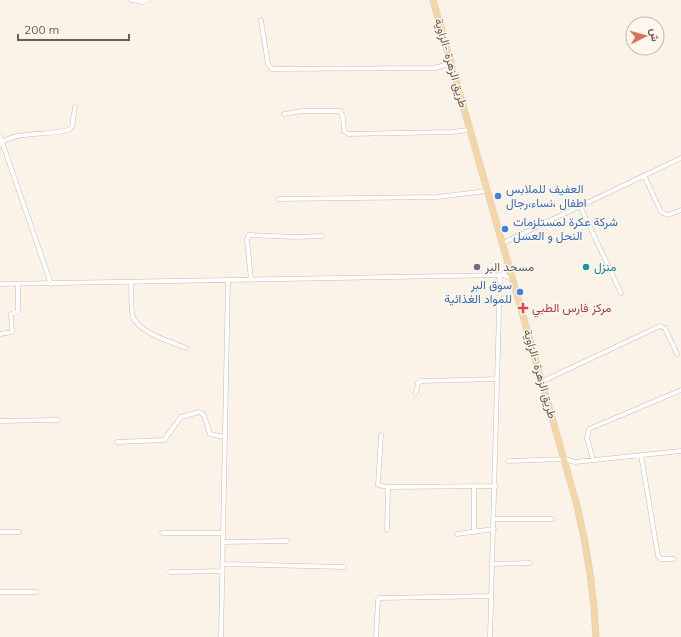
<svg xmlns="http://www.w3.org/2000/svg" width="681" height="637" font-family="Mulish,Vazirmatn,sans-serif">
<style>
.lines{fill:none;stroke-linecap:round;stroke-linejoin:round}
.street-casing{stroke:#ccbbaf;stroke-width:5}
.primary-casing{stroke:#d8d1cd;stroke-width:7}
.street{stroke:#fff;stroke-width:4}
.primary{stroke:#f4d5a6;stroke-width:6}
.shop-dot{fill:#3f7fe0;stroke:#fef7ee;stroke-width:1.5}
.worship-dot{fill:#6b7280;stroke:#fef7ee;stroke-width:1.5}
.culture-dot{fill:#0f9aa8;stroke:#fef7ee;stroke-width:1.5}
.health-dot{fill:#e0444e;stroke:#fef7ee;stroke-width:1.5}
.labels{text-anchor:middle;stroke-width:3;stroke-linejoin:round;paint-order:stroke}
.street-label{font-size:12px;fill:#735a4e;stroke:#fef7ee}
.shop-label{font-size:12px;fill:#366cbe;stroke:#fef7ee;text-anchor:start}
.worship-label{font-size:12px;fill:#5b616d;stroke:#fef7ee;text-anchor:start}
.culture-label{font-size:12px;fill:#0d838f;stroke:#fef7ee;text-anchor:start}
.health-label{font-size:12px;fill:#be3a42;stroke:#fef7ee;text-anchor:start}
</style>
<rect width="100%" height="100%" fill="#fbf3e8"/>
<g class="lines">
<defs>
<path id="street" d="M 131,0 L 142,2 L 148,0
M 261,20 L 268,64 L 272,69 L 435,68 L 451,63
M 284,114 L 302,111 L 340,111 L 343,117 L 344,131 L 348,134 L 451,132 L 470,130
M 0,136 L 51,284
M 0,145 C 11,130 51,136 68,130 L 72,127 L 75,107
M 644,175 L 661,212 L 668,215 L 681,210
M 278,199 L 437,197 L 487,191
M 580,206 L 621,293
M 503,243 L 681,158
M 503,275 L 509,266
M 251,280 L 247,239 L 249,235 L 296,237 L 322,236
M 131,282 C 132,293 130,307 133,317 C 139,333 172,342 186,348
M 0,284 L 503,275 L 512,279
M 0,334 L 12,332 L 11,314 L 17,312 L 18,309 L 18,284
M 543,381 L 660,326 L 665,328 L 677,354
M 416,393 L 418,383 L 421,381 L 498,379
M 0,421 L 58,420
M 381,435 L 378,485 L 388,487
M 117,442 L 164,440 L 181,417 L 199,412 L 204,415 L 210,434 L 224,437
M 641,455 L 658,556 L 661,559 L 674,559
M 593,460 L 587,438 L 589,429 L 681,390
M 508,461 L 565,459 L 575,462 L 681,451
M 494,519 L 552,519
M 387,530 L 388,487 L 496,486
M 0,532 L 19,532
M 474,532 L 474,486
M 162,533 L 223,533
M 457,534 L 494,529
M 223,542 L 287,541
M 223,564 L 344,567
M 493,564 L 530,563
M 170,572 L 223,571
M 0,592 L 36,592
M 221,637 L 228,280
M 376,637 L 378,600 L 380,598 L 491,596
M 490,637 L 500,275"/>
<path id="primary" d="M 433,0 L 576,502 C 587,546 594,591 596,637"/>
</defs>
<!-- street casing -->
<use href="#street" class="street-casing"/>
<!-- primary casing -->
<use href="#primary" class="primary-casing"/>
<!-- street -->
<use href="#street" class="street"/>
<!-- primary -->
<use href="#primary" class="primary"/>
</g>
<!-- markers -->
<g class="shop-dot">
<circle cx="498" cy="196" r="4"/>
<circle cx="505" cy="229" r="4"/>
<circle cx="520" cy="292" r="4"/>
</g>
<circle class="worship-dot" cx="477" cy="267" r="4"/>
<circle class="culture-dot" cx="586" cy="267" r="4"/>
<path class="health-dot" d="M521 302h4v4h4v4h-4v4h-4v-4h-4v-4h4z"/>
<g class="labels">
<!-- street labels -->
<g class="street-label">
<text transform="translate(451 63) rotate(74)" y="4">طريق الزهرة -الزاوية</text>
<text transform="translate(540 374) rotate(74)" y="4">طريق الزهرة -الزاوية</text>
</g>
<!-- shop labels -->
<g class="shop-label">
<text x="506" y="193">العفيف للملابس<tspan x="506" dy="14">اطفال ،نساء،رجال</tspan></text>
<text x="513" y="226">شركة عكرة لمستلزمات<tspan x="513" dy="14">النحل و العسل</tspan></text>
<text x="512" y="289" text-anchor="end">سوق البر<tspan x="512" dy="14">للمواد الغذائية</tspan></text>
</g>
<!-- worship labels -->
<g class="worship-label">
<text x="485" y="271">مسحد البر</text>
</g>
<!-- culture labels -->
<g class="culture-label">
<text x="594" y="271">منزل</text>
</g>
<!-- health labels -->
<g class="health-label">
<text x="532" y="312">مركز فارس الطبي</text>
</g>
</g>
<!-- north arrow -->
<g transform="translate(645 36) rotate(84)"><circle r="19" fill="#fef7ee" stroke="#c6b8ae"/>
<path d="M0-3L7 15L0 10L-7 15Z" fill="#db7157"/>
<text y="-6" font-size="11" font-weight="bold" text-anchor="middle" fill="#735a4e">ش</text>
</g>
<!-- scale -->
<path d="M18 34v6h111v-6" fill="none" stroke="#735a4e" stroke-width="2"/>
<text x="24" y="34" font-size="12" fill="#735a4e" stroke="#fef7ee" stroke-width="3" paint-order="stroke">200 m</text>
</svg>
